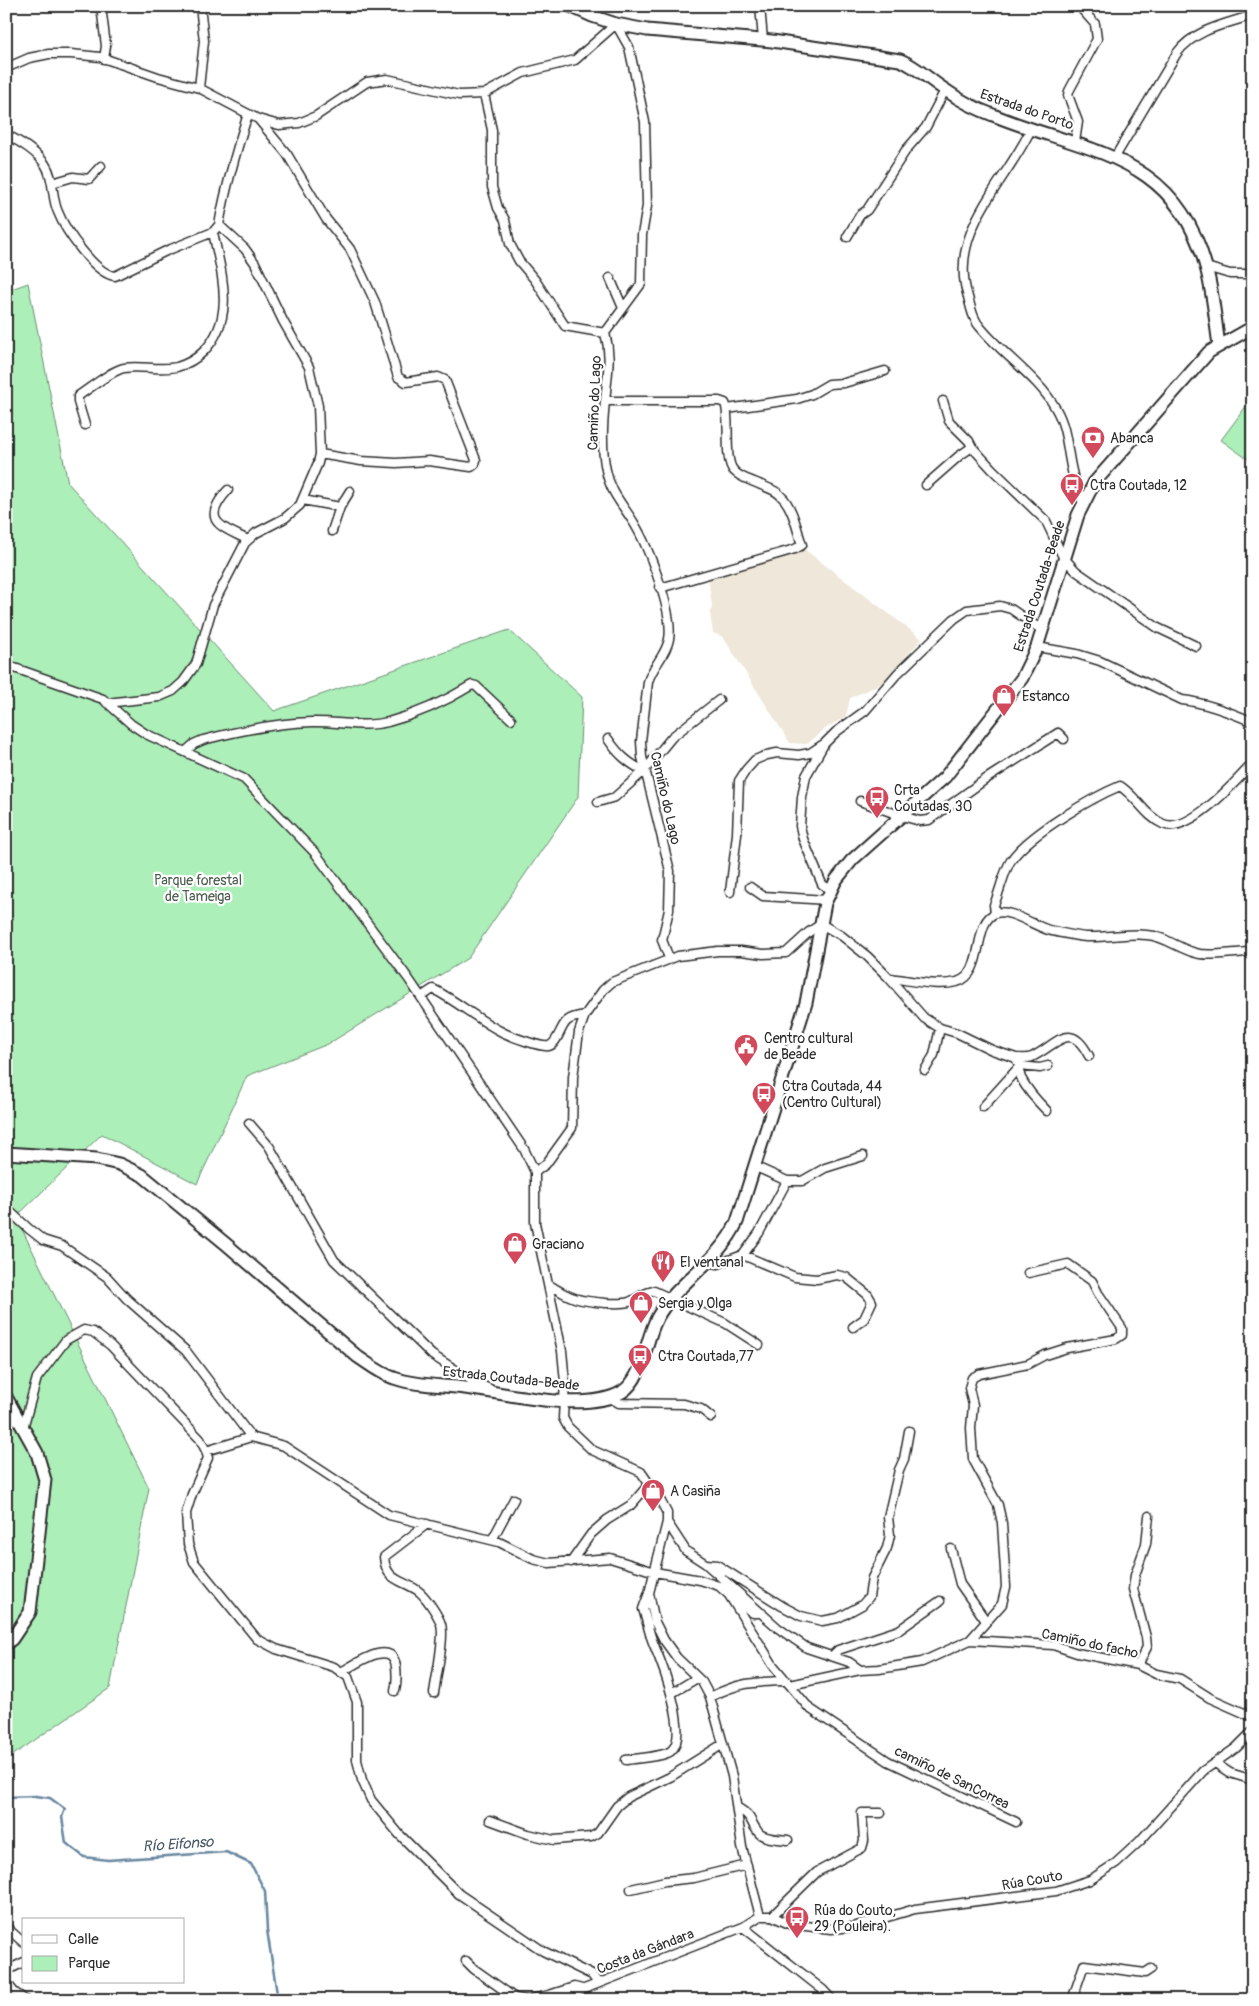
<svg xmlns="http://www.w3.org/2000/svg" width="1259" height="2006" font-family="Pangolin,sans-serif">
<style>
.built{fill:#efe7d9}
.green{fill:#acefb9;stroke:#6c8d72}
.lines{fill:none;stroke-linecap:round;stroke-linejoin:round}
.stream{stroke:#68869f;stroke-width:2.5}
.street-casing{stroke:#2b2b2b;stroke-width:11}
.secondary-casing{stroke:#2b2b2b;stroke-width:15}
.street{stroke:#fff;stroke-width:8}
.secondary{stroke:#fff;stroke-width:11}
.labels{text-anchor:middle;stroke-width:4.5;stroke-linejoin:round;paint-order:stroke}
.street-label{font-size:14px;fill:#2b2b2b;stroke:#fff}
.poi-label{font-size:14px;fill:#2b2b2b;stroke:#fff;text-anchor:start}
.park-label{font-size:14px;fill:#4b5c4e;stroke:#fff}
.water-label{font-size:15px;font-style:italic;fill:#4a5965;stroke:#fff}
</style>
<rect width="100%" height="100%" fill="#fff"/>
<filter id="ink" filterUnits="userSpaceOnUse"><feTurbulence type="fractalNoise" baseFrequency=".02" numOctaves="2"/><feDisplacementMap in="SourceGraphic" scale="10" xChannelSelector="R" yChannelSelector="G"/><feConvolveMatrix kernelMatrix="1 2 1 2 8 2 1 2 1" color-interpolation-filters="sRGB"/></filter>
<g filter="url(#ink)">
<!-- built -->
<path class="built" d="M 804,549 L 922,639 L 882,683 L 850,698 L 846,716 L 825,729 L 807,744 L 790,743 L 723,637 L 713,633 L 710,613 L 712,606 L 708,577 Z"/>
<!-- green -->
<path class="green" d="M 28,283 L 68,483 L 274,711 L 509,630 L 582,697 L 578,797 L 468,958 L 328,1044 L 247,1076 L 197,1184 L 102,1134 L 16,1217 L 149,1488 L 110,1688 L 6,1760 L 6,291 Z
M 1253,397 L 1253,463 L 1221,440 Z"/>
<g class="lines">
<!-- stream -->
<path class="stream" d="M 6,1797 L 36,1796 L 50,1798 L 65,1809 L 62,1817 L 66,1843 L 84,1857 L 108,1860 L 226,1852 L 251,1864 L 265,1891 L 267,1930 L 278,2000"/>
<defs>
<path id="street" d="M 101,6 L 106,46 L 104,59
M 760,6 L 763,40
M 6,68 L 29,58 L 49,54 L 71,54 L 100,57 L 158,77 L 199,88 L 258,119 L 279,125 L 299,123 L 316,116 L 367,82 L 387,79 L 459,95 L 484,94 L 523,73 L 575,60 L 616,24 L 629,47 L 645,122 L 647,206 L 642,235 L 641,284 L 605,333
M 199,88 L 204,41 L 200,6
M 484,94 L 492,130 L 492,187 L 498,208 L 505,220 L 510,244 L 519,261 L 535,280 L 565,326 L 605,333
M 259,120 L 287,154 L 326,219 L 350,249 L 375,302 L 398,377 L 406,382 L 438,377 L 445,380 L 476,460 L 475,464 L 471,467 L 429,461 L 396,463 L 361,461 L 320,454
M 1031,129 C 1006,183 947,232 968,297 C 971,308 973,320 981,328 C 1004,356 1039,378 1056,409 C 1067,428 1067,450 1072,471 C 1074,482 1079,493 1083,503
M 6,134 C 20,142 36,151 45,164 C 55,179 51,197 58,212 C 65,230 95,274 115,276 L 166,251 L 213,232 L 219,225 C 226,186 236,151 248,114
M 1075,142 L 1078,122 L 1068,95 L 1069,91 L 1097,39 L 1095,24 L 1079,6
M 1115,157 L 1177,53 C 1195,29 1226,24 1253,15
M 52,183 L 73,177 L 89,179 L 101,166
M 847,237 L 860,215 L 867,210 L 906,150 L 926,127 L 945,90
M 1206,267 L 1230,274 L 1253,274
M 610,278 L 623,308
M 605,333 C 610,351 609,364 607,382 C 604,410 600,442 606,470 C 610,492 623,505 634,523 C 648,546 674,613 669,639 C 666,656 652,666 648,682 L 641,741 L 642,757 L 670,871 L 669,910 L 662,940 L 669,958
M 606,401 L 719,401 L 725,403 C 731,419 723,460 734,471 C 740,478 753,481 761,485 C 768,488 776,490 781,496 C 793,507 797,530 802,545 L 795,549 L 660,588
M 943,401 L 949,421 L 969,441 L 972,447
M 727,409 L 797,399 L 812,394 L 829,384 L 844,383 L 885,371
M 85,425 L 78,402 L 78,396 C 89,389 112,370 124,368 C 141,365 159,371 177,367 C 187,364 196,359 203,352 C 237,318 221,273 213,232
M 926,485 L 959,456 L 972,447 L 992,469 L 1046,521 L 1063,557 L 1076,571 L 1158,628 L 1196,646
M 228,490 C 200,521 220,526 248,540
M 303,500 L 340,507
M 332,531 L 340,507 L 350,491
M 1037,647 L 1077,654 L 1100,661 L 1182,700 C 1207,703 1230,712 1253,722
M 6,665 L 103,699 L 131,724 L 146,734 L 244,779 L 316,854 L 408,978 L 524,1149 L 535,1172 L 535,1223 L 562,1351 L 565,1382 L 563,1418 L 568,1427 L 592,1450 L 641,1472 L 659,1498 L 667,1513 L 667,1522 L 649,1593 L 655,1622 L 664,1640 L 677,1658 L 702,1682 L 710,1697 L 732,1776 L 742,1847 L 760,1916
M 107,703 L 159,697 L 173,691 L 183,682 L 196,664 L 213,605 L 245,543 L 256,533 L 285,518 L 300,505 L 318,463 L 320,454 L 318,406 L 309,367 L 283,321 L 255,263 L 245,249 L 219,225
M 608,739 C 618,754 628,763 644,771
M 185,752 L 194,744 L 203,740 C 238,731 275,723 312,722 C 337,721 363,728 388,722 C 418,714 446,701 472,685 L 476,686 L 511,719
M 860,801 L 902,816 L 920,821 L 929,820 L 986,779 L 1058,733 L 1064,739
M 598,802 L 615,797 L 644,771 L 672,737 L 719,700
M 750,887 L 763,896 L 827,900
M 831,891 L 822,884 L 803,839 L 800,826 L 802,797 L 806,776 L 824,744 L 836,732 L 865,711 L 897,674 L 954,619 L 967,610 L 1000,606 L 1011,609 L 1042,630
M 730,892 L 737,834 L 739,781 L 746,770 L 755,760 L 767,755 L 777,753 L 799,755 L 810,753 L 822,745
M 995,913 L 994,905 C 999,894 1005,867 1012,859 C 1030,834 1091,798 1120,786 C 1136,796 1145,816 1163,824 C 1189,835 1237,780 1253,763
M 889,978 C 910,980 936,987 957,982 C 986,974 972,921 996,913 C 1010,908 1037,928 1052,931 C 1063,933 1075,936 1086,937 C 1106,938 1127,933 1147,935 C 1166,936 1181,951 1200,954 C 1215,956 1237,952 1253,952
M 421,997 L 433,989 C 457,1001 478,1020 502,1032 C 510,1036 542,1048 549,1046 C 558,1043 560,1027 567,1021 C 572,1017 578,1016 585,1015
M 1016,1058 C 1021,1058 1027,1059 1032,1057 C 1057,1045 1070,1019 1089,1056
M 925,1070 L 934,1055 L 940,1028
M 983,1107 L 1020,1066 L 1040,1068 L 1048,1066
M 249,1123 L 269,1146 L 334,1260 L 432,1355 L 473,1381 L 490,1389
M 754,1166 L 787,1181
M 535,1172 L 546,1164 L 572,1128 L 573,1077 L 579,1032 L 585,1015 L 603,990 L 612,982 L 678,956 L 718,951 L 741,951 L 763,954 L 786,953 L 809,932 L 821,924 L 842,936 L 867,956 L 889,978 L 924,1018 L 940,1028 L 957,1033 L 992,1050 L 1016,1058 C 1021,1067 1018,1071 1021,1078 C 1027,1090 1037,1101 1047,1111
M 6,1208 L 29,1229 L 43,1240 L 62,1246 L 107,1277 L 127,1299 L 186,1351 L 251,1437
M 743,1255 L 759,1233 L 787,1181 L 802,1181 L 825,1168 L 863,1156
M 708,1262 L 718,1264 L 743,1255 L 795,1277 L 817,1279 L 837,1275 L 846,1277 L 868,1295 L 872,1302 L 864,1319 L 853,1327
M 548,1284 C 571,1299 579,1301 606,1303 C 614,1303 622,1304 629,1302 C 639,1298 644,1292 654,1291 L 725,1323 L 759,1345
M 609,1397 L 619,1403 L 684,1404 L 701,1409 L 711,1417
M 23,1428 L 37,1378 L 66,1340 L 84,1330 L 93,1332 L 110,1345 L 200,1439 L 206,1451 L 208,1458 L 192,1494 L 186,1513 L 188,1544 L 194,1562 L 257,1639 L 276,1649 L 334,1667 L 348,1677 L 357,1702 L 357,1760 L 362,1780 L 371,1800 L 399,1834 L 459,1894 L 543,1951 L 592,1975 L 598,1983
M 206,1451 L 251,1437 L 284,1446 L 389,1515 L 499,1542 L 533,1559 L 549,1563 L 610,1558 L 655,1572 L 700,1580 L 719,1586 L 729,1595 L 773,1665 L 809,1708 L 888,1761 L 1016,1822
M 667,1522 L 686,1551 L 706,1564 L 778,1628 L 807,1648 L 849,1662 L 860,1670
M 427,1524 L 384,1557 C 386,1581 400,1579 417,1590 C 425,1595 438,1615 441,1624 C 445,1638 436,1677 434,1693
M 492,1540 L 514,1499
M 951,1549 L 960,1584 L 986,1621
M 571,1562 L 591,1534 L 607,1520 L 631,1505 L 650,1483
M 706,1564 L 717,1565 L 782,1606 L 801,1616 L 822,1621 L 838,1618 L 862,1605 L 869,1597 L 872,1578 L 887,1548 L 890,1535 L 888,1517 L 899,1470 L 904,1459 L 909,1431
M 732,1597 L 753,1613 L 762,1613
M 970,1640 L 1053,1645 L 1077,1653 L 1138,1665 L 1156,1674 L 1180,1679 L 1210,1698 L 1253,1717
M 832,1656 L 838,1650 L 899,1630 L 940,1601
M 1138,1665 L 1147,1647 L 1146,1637 L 1133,1589 L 1135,1575 L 1146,1544 L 1149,1516
M 341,1672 C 356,1664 393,1637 396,1667 C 397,1676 397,1683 395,1691
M 790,1685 L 860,1670 L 879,1669 L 922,1662 L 970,1640 L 1002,1604 L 1006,1587 L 1002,1523 L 998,1505 L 973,1459 L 971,1428 L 973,1405 L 969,1388 L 972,1378 L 979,1374 L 1028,1364 L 1045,1355 L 1067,1348 L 1116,1339 L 1122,1335 L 1122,1328 L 1098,1293 L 1092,1281 L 1068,1264 L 1028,1273
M 672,1693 L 697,1678
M 710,1697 C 740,1682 754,1682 787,1681
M 626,1760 C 637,1758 663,1757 671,1751 C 690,1735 662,1664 654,1645 C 649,1634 647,1621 643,1609 L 649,1593
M 1215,1763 L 1230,1773 L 1253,1780
M 738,1808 C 754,1818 748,1819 758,1832 C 763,1839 780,1839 788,1840
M 490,1820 L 528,1834 L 554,1840 L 591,1837 L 598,1833 L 617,1806 L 628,1797 L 670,1777 L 723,1744
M 631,1889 L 665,1881 L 694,1878 L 747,1865
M 772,1916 L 817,1872 L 862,1848 L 864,1841 L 862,1813 L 881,1813
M 6,1927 L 24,1943
M 466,1961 L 474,1969 L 515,1998 L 527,2000 L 549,1995 L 574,1987 L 582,1989
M 6,1971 L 24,1962
M 6,1982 L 14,1992 L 25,2000
M 556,2000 L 743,1927
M 832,2000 L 823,1990 L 743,1927 L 760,1916 L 772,1916 L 789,1924 L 831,1929 L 853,1927 L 915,1909 L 1056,1891 L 1090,1880 L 1116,1863 L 1140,1841 L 1203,1771 L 1236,1748 L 1253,1731
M 1072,2000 L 1084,1965 L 1145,1973 L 1151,1969"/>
<path id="secondary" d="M 570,6 L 592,16 L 616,24 L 647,30 L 772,41 L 900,60 C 918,67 930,81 947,91 C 961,101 977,109 993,115 C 1086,153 1175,152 1206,267 C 1213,292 1215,319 1219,345
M 6,1153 L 97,1159 L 119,1164 L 142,1175 L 226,1244 L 358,1357 C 370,1365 381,1374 394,1378 C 417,1386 442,1385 465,1388 C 507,1393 585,1414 622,1392 C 644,1378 645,1340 657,1318 C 677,1281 719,1262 737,1222 L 806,1003 L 825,903 L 836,880 L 852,860 L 945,777 L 1022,678 L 1037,647 L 1078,515 L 1094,483 L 1209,352 L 1253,327
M 6,1397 L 37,1453 L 45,1480 L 30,1612 L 12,1639 L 6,1644"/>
</defs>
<!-- street casing -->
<use href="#street" class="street-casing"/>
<!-- secondary casing -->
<use href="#secondary" class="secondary-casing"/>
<!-- street -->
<use href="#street" class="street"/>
<!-- secondary -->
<use href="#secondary" class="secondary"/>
</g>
</g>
<!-- icons -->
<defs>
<symbol id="bank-pin" viewBox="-11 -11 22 30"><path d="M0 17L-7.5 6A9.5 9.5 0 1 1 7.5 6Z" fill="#d1495b" stroke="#fff"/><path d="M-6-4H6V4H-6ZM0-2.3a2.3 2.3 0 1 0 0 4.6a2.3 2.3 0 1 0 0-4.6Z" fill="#fff"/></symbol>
<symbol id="bus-pin" viewBox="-11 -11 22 30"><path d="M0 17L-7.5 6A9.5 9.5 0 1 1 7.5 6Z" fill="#d1495b" stroke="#fff"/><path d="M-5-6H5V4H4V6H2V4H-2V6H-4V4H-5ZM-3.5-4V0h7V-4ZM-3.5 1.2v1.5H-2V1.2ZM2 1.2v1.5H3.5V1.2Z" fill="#fff"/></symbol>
<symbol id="shop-pin" viewBox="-11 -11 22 30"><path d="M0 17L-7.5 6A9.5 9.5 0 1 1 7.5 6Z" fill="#d1495b" stroke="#fff"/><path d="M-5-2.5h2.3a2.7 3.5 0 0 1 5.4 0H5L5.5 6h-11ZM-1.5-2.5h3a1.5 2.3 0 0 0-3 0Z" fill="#fff"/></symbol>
<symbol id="civic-pin" viewBox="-11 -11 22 30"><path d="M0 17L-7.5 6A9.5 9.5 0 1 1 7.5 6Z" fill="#d1495b" stroke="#fff"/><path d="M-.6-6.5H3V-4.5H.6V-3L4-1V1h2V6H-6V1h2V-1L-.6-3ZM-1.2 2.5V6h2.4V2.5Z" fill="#fff"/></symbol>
<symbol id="restaurant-pin" viewBox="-11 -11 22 30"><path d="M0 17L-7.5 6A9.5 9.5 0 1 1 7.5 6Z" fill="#d1495b" stroke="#fff"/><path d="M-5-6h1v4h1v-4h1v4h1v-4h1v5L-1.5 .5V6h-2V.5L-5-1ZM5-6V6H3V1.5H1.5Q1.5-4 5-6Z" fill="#fff"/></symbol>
</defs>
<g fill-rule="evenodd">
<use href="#bank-pin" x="1079" y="424" width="28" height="38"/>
<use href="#bus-pin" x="1058" y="471" width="28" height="38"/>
<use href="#shop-pin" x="990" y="682" width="28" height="38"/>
<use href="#bus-pin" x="863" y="784" width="28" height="38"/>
<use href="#civic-pin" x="732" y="1032" width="28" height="38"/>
<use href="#bus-pin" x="750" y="1080" width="28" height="38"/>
<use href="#shop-pin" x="501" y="1230" width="28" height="38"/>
<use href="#restaurant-pin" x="649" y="1248" width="28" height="38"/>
<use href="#shop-pin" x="627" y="1289" width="28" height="38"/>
<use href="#bus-pin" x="626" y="1342" width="28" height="38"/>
<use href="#shop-pin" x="639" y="1477" width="28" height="38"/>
<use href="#bus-pin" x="783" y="1904" width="28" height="38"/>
</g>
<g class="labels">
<!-- street labels -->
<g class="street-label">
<text transform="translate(1027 109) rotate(19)" y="5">Estrada do Porto</text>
<text transform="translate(594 403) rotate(-88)" y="5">Camiño do Lago</text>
<text transform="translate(1039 586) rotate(-72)" y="5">Estrada Coutada-Beade</text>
<text transform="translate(666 798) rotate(77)" y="5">Camiño do Lago</text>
<text transform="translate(511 1378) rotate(6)" y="5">Estrada Coutada-Beade</text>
<text transform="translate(1090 1643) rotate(12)" y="5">Camiño do facho</text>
<text transform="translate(952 1777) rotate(26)" y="5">camiño de SanCorrea</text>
<text transform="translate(1032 1880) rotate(-10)" y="5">Rúa Couto</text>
<text transform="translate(645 1951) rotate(-21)" y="5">Costa da Gándara</text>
</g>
<!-- poi labels -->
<g class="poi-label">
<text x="1110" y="443">Abanca</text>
<text x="1090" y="490">Ctra Coutada, 12</text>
<text x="1022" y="701">Estanco</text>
<text x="894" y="795">Crta<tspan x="894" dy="16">Coutadas, 30</tspan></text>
<text x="764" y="1043">Centro cultural<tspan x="764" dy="16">de Beade</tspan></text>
<text x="782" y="1091">Ctra Coutada, 44<tspan x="782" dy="16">(Centro Cultural)</tspan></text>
<text x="532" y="1249">Graciano</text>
<text x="680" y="1267">El ventanal</text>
<text x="658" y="1308">Sergia y Olga</text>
<text x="658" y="1361">Ctra Coutada,77</text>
<text x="670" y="1496">A Casiña</text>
<text x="814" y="1915">Rúa do Couto,<tspan x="814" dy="16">29 (Pouleira).</tspan></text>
</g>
<!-- park labels -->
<g class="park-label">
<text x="198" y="885">Parque forestal<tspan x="198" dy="16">de Tameiga</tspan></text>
</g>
<!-- water labels -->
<g class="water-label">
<text transform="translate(178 1844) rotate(-4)" y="5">Río Eifonso</text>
</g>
</g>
<!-- margin -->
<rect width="1259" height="2006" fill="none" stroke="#fff" stroke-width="25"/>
<rect x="12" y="12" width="1234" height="1981" fill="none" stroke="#2b2b2b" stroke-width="2" filter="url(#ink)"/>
<!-- legend -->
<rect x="22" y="1918" width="162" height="65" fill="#ffffff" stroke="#aaaaaa"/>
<rect x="32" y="1935" width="25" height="8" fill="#ffffff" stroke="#aaaaaa"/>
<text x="68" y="1944" font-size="15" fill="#2b2b2b">Calle</text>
<rect x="32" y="1956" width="25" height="15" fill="#acefb9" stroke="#aaaaaa"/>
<text x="68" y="1968" font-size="15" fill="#2b2b2b">Parque</text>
</svg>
